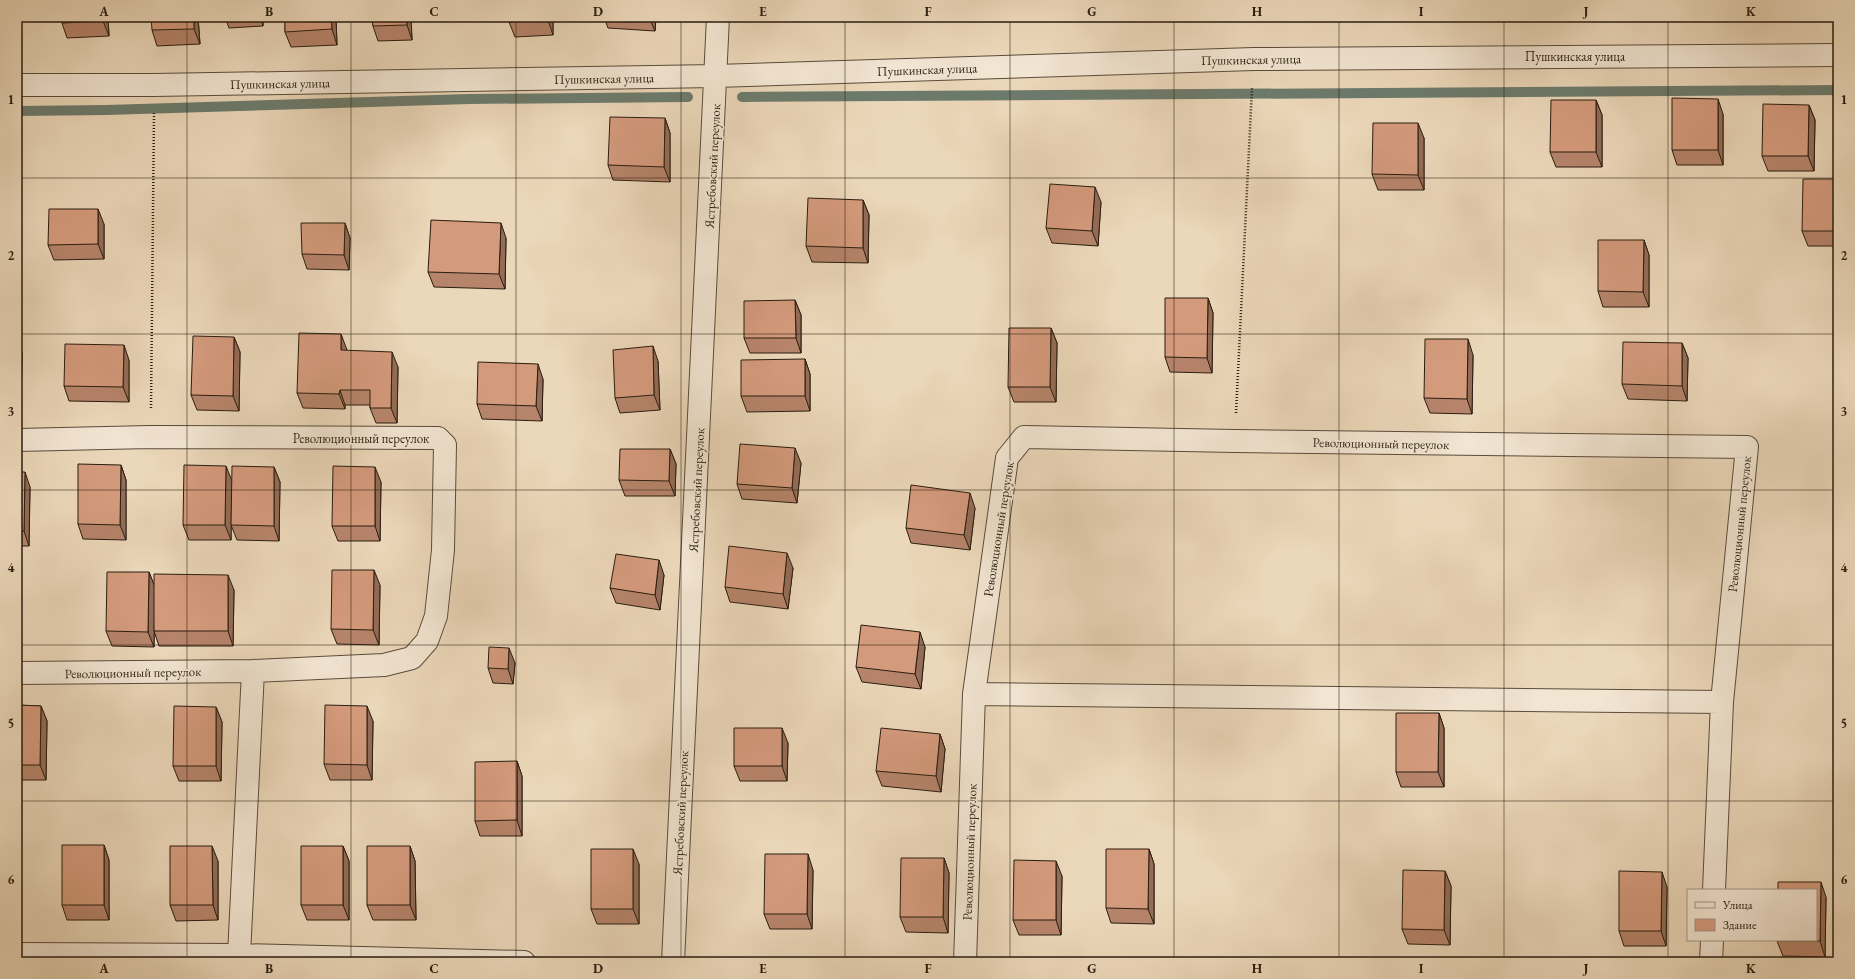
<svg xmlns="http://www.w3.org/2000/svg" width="1855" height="979" font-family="'EB Garamond',serif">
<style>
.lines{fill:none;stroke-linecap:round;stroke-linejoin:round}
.stream{stroke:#6c7b6d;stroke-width:10}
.minor-casing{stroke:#5a4c3a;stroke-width:24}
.path{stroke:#291d0f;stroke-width:2.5;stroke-dasharray:1 2;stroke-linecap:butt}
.minor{stroke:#f2e5d2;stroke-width:22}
.wall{fill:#b6846b;stroke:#291d0f}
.shaded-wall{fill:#946c57;stroke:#291d0f}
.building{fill:#d49a7c;stroke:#291d0f}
.grid{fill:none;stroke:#291d0f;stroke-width:1;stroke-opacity:0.55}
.labels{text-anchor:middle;stroke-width:3.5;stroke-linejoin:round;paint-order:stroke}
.street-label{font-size:13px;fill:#291d0f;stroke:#f2e5d2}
.neatline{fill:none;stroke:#291d0f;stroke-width:1.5}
.grid-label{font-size:13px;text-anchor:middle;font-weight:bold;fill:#291d0f}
</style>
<rect width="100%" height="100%" fill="#ebd7b9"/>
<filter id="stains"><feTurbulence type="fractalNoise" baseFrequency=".005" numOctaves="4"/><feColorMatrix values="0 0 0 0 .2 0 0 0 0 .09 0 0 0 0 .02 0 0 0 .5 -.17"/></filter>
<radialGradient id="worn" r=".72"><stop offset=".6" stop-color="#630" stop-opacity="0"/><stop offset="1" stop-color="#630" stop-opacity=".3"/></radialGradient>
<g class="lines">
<!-- stream -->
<path class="stream" d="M 742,97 L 1838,90
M 17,111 L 106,110 L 469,99 L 688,97"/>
<defs>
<path id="minor" d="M 17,85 L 154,85 L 716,76 L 1254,59 L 1838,55
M 17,440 L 150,437 L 438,438 L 445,445 L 443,550 L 436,616 L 427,641 L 412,658 L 384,665 L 253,671 L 17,673
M 974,694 L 1722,702
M 17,954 L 239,955 L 524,962
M 239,955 L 253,671
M 673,962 L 718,17
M 965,962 L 974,694 L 1007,458 L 1024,437 L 1235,441 L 1747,447 L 1722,702 L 1714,890
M 1711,962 L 1712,940"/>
</defs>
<!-- minor casing -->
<use href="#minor" class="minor-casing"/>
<!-- path -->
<path class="path" d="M 151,408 L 154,113
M 1236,413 L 1252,88"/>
<!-- minor -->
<use href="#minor" class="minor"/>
</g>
<!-- wall -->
<path class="wall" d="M 108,17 L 109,36 L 67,38 L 62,23 Z
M 198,17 L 200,44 L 157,46 L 152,30 Z
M 225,17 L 263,17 L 263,26 L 229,28 Z
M 285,17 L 336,17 L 337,45 L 291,47 L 285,32 Z
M 372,17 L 411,17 L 412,40 L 378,41 L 373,26 Z
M 553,17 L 553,35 L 515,37 L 509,22 Z
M 604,17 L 656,17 L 655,31 L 608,28 Z
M 1152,17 L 1198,17 L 1198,18 L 1152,18 Z
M 1596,100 L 1602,115 L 1602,167 L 1556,167 L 1550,152 Z
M 1809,105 L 1815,120 L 1814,171 L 1768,171 L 1762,156 Z
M 1723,114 L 1723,165 L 1677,165 L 1672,150 Z
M 665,118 L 670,133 L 670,182 L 613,180 L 608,165 Z
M 1424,138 L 1424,190 L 1378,190 L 1372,174 Z
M 1838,179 L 1838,246 L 1808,246 L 1802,231 Z
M 863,200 L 869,215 L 868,263 L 812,262 L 806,246 Z
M 1101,202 L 1098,246 L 1052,243 L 1046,228 Z
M 345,223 L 350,238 L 349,270 L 307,269 L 302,254 Z
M 104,224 L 104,259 L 54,260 L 48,245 Z
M 506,238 L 505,289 L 434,287 L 428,272 Z
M 1644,240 L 1649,255 L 1649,307 L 1603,307 L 1598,291 Z
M 1208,298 L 1213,313 L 1212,373 L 1170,372 L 1165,357 Z
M 795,300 L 801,315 L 801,353 L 750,353 L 744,338 Z
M 1051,328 L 1057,343 L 1056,402 L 1014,402 L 1008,387 Z
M 341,334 L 346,351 L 398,367 L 397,423 L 376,423 L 370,408 L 370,405 L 345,405 L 345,409 L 303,408 L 297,393 Z
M 234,337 L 240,352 L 239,411 L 197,410 L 191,395 Z
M 17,339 L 22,353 L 21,412 L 17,412 Z
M 1682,343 L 1688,358 L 1687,401 L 1628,399 L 1622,384 Z
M 1473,355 L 1472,414 L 1430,413 L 1424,398 Z
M 805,359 L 810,374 L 810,411 L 747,412 L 741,396 Z
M 129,360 L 129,402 L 69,401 L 64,386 Z
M 658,361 L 660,410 L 620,413 L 615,398 Z
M 543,379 L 542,421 L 482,419 L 477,404 Z
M 670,449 L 676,464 L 675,496 L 625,496 L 619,480 Z
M 801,463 L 797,503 L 742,499 L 737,484 Z
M 121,465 L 126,480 L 126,540 L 83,539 L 78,524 Z
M 274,467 L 280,482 L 279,541 L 237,540 L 231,525 L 231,490 L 231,540 L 189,540 L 183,525 L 232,481 Z
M 17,472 L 30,487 L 29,546 L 17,546 Z
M 381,482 L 380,541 L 338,541 L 332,526 Z
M 975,508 L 970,550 L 911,543 L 906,528 Z
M 793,568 L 788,609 L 730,602 L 725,587 Z
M 149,572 L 154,586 L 234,590 L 233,646 L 159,646 L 154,631 L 154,647 L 112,646 L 106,631 Z
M 664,575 L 660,610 L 616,603 L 610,588 Z
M 380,585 L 379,645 L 337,644 L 331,629 Z
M 925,647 L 921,689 L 862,682 L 856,667 Z
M 515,663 L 513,684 L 493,683 L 488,668 Z
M 17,705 L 41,706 L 47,721 L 46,780 L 17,780 Z
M 216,707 L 222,722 L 221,781 L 179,781 L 173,766 Z
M 1439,713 L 1444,728 L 1444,787 L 1401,787 L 1396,772 Z
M 373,721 L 372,780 L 330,780 L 324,764 Z
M 940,734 L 945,749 L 941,792 L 882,786 L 876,771 Z
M 788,743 L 787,781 L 740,781 L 734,766 Z
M 517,761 L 522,776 L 522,836 L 480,836 L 475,821 Z
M 104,845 L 109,860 L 109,920 L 67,920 L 62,905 Z
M 343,846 L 349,861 L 349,920 L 307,920 L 301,905 Z
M 410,846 L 415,861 L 416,920 L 373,920 L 367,905 Z
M 1149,849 L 1154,864 L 1154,924 L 1111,923 L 1106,908 Z
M 944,858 L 949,873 L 948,933 L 906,932 L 900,917 Z
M 218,861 L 218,920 L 176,921 L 170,905 Z
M 639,864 L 639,924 L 597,924 L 591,909 Z
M 813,870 L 812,929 L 770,929 L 764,914 Z
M 1445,871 L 1451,886 L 1450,945 L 1408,944 L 1402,929 Z
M 1062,876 L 1061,935 L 1019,935 L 1013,920 Z
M 1667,887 L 1666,946 L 1624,946 L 1619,931 Z
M 1826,897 L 1825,957 L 1783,956 L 1777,941 Z"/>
<!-- shaded-wall -->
<path class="shaded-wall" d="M 103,17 L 108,17 L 109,36 L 103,21 Z
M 194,17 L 198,17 L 200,44 L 194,29 Z
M 260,17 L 263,17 L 263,26 Z
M 331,17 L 336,17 L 337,45 L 332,29 Z
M 406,17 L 411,17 L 412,40 L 407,25 Z
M 548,17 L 553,17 L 553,35 L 548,20 Z
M 649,17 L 656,17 L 655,31 Z
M 1718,99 L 1723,114 L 1723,165 L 1718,150 Z
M 1596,100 L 1602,115 L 1602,167 L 1596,152 Z
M 1809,105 L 1815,120 L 1814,171 L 1808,156 Z
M 665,118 L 670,133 L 670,182 L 664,167 Z
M 1418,123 L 1424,138 L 1424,190 L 1418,175 Z
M 1095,187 L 1101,202 L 1098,246 L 1092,231 Z
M 863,200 L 869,215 L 868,263 L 863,248 Z
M 98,209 L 104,224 L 104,259 L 98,244 Z
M 345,223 L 350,238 L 349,270 L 344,255 Z
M 501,223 L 506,238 L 505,289 L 499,274 Z
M 1644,240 L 1649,255 L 1649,307 L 1643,292 Z
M 1208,298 L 1213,313 L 1212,373 L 1207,358 Z
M 795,300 L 801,315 L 801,353 L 796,338 Z
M 1051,328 L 1057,343 L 1056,402 L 1050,387 Z
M 341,334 L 347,350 L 346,366 L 341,350 Z
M 234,337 L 240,352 L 239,411 L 233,396 Z
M 17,339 L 22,353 L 21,412 L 17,402 Z
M 1468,339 L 1473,355 L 1472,414 L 1467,399 Z
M 1682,343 L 1688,358 L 1687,401 L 1682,386 Z
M 124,345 L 129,360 L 129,402 L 123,387 Z
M 653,346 L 658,361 L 660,410 L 654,395 Z
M 392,352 L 398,367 L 397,423 L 391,408 Z
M 805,359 L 810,374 L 810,411 L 805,396 Z
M 538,364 L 543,379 L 542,421 L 536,406 Z
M 340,390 L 345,405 L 345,409 L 339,394 Z
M 795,448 L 801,463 L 797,503 L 792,488 Z
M 670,449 L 676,464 L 675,496 L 669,481 Z
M 121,465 L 126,480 L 126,540 L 120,525 Z
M 226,466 L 232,481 L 231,540 L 225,525 Z
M 274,467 L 280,482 L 279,541 L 274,526 Z
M 375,467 L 381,482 L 380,541 L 375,526 Z
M 25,472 L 30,487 L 29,546 L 24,531 Z
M 970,493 L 975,508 L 970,550 L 964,535 Z
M 787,553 L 793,568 L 788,609 L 783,594 Z
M 659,560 L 664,575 L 660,610 L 655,595 Z
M 374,570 L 380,585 L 379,645 L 373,630 Z
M 149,572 L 155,587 L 154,647 L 148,632 Z
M 228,575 L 234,590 L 233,646 L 228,631 Z
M 920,632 L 925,647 L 921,689 L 915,674 Z
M 509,648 L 515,663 L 513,684 L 508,669 Z
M 41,706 L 47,721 L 46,780 L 40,765 Z
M 367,706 L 373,721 L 372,780 L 367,765 Z
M 216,707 L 222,722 L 221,781 L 216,766 Z
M 1439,713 L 1444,728 L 1444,787 L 1438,772 Z
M 782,728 L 788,743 L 787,781 L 782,766 Z
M 940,734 L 945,749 L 941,792 L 936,776 Z
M 517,761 L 522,776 L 522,836 L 517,820 Z
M 104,845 L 109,860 L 109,920 L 104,905 Z
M 212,846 L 218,861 L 218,920 L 213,905 Z
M 343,846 L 349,861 L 349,920 L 343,905 Z
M 410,846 L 415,861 L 416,920 L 410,905 Z
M 633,849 L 639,864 L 639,924 L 633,909 Z
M 1149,849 L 1154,864 L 1154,924 L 1148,909 Z
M 808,854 L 813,870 L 812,929 L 807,914 Z
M 944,858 L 949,873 L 948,933 L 943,917 Z
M 1056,861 L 1062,876 L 1061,935 L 1056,920 Z
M 1445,871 L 1451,886 L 1450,945 L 1444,930 Z
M 1662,872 L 1667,887 L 1666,946 L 1661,931 Z
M 1821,882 L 1826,897 L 1825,957 L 1820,941 Z"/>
<!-- building -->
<path class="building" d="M 61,17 L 103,17 L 103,21 L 62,23 Z
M 151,17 L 194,17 L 194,29 L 152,30 Z
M 285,17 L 331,17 L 332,29 L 285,32 Z
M 372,17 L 406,17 L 407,25 L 373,26 Z
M 509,17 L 548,17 L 548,20 L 509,22 Z
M 1672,98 L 1718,99 L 1718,150 L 1672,150 Z
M 1551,100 L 1596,100 L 1596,152 L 1550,152 Z
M 1763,104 L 1809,105 L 1808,156 L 1762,156 Z
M 610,117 L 665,118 L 664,167 L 608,165 Z
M 1373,123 L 1418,123 L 1418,175 L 1372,174 Z
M 1803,179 L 1838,179 L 1838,231 L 1802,231 Z
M 1050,184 L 1095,187 L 1092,231 L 1046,228 Z
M 808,198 L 863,200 L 863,248 L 806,246 Z
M 49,209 L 98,209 L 98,244 L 48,245 Z
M 431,220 L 501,223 L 499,274 L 428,272 Z
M 301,223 L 345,223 L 344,255 L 302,254 Z
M 1598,240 L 1644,240 L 1643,292 L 1598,291 Z
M 1165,298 L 1208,298 L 1207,358 L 1165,357 Z
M 795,300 L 796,338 L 744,338 L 744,301 Z
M 1009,328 L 1051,328 L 1050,387 L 1008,387 Z
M 299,333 L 341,334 L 341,350 L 392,352 L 391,408 L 370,408 L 370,390 L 340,390 L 339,394 L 297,393 Z
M 193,336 L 234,337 L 233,396 L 191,395 Z
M 1425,339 L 1468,339 L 1467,399 L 1424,398 Z
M 1623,342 L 1682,343 L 1682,386 L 1622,384 Z
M 65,344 L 124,345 L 123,387 L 64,386 Z
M 653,346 L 654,395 L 615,398 L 613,350 Z
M 805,359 L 805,396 L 741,396 L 741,360 Z
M 478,362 L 538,364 L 536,406 L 477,404 Z
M 740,444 L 795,448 L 792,488 L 737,484 Z
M 620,449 L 670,449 L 669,481 L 619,480 Z
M 78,464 L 121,465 L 120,525 L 78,524 Z
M 184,465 L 226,466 L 225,525 L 183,525 Z
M 232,466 L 274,467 L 274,526 L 231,525 Z
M 333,466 L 375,467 L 375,526 L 332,526 Z
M 17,472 L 25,472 L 24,531 L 17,531 Z
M 911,485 L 970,493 L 964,535 L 906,528 Z
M 729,546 L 787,553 L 783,594 L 725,587 Z
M 616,554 L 659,560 L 655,595 L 610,588 Z
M 332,570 L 374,570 L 373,630 L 331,629 Z
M 107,572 L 149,572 L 148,632 L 106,631 Z
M 154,574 L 228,575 L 228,631 L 154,631 Z
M 861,625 L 920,632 L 915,674 L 856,667 Z
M 489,647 L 509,648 L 508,669 L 488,668 Z
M 17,705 L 41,706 L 40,765 L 17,765 Z
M 325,705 L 367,706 L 367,765 L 324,764 Z
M 174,706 L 216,707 L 216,766 L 173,766 Z
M 1396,713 L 1439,713 L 1438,772 L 1396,772 Z
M 734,728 L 782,728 L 782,766 L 734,766 Z
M 881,728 L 940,734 L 936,776 L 876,771 Z
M 517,761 L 517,820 L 475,821 L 475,762 Z
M 62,845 L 104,845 L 104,905 L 62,905 Z
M 170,846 L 212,846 L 213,905 L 170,905 Z
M 301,846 L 343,846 L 343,905 L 301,905 Z
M 367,846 L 410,846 L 410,905 L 367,905 Z
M 591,849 L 633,849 L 633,909 L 591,909 Z
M 1106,849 L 1149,849 L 1148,909 L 1106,908 Z
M 765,854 L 808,854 L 807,914 L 764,914 Z
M 901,858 L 944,858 L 943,917 L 900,917 Z
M 1014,860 L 1056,861 L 1056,920 L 1013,920 Z
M 1403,870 L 1445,871 L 1444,930 L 1402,929 Z
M 1619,871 L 1662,872 L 1661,931 L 1619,931 Z
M 1778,882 L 1821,882 L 1820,941 L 1777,941 L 1777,940 L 1816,940 L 1816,890 L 1778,890 Z"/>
<!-- grid -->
<path class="grid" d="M 187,17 L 187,962M 351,17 L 351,962M 516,17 L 516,962M 681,17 L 681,962M 845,17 L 845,962M 1010,17 L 1010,962M 1174,17 L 1174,962M 1339,17 L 1339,962M 1504,17 L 1504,962M 1668,17 L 1668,962M 17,178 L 1838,178M 17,334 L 1838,334M 17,490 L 1838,490M 17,645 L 1838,645M 17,801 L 1838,801"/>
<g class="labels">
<!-- street labels -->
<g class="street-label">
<text x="1575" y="61">Пушкинская улица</text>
<text transform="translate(1251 59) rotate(-1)" y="5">Пушкинская улица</text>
<text transform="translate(927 69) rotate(-2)" y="5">Пушкинская улица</text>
<text transform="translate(604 78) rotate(-1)" y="5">Пушкинская улица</text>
<text transform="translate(280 83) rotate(-1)" y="5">Пушкинская улица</text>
<text transform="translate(712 166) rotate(-87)" y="5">Ястребовский переулок</text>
<text x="361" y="443">Революционный переулок</text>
<text transform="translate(1381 443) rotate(1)" y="5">Революционный переулок</text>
<text transform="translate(696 490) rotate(-87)" y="5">Ястребовский переулок</text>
<text transform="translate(1739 524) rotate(-84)" y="5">Революционный переулок</text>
<text transform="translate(998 529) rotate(-81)" y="5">Революционный переулок</text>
<text transform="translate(133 672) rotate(-1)" y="5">Революционный переулок</text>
<text transform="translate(680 813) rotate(-87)" y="5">Ястребовский переулок</text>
<text transform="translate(969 852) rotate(-88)" y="5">Революционный переулок</text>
</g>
</g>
<!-- margin -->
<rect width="1855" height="979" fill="none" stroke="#ebd7b9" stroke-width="44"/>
<!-- legend -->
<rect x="1687" y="889" width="130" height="52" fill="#f2e5d2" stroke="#a29584"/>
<rect x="1695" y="902" width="20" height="6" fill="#f2e5d2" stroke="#a29584"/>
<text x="1723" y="909" font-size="12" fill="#291d0f">Улица</text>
<rect x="1695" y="919" width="20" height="12" fill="#d49a7c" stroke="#a29584"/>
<text x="1723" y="929" font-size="12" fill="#291d0f">Здание</text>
<rect x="22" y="22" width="1811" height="935" class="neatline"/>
<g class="grid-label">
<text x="104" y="16">A</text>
<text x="269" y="16">B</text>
<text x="434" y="16">C</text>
<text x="598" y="16">D</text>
<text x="763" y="16">E</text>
<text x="928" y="16">F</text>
<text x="1092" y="16">G</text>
<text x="1257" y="16">H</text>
<text x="1421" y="16">I</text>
<text x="1586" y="16">J</text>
<text x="1751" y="16">K</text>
<text x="11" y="104">1</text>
<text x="1844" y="104">1</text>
<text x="11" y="260">2</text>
<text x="1844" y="260">2</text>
<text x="11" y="416">3</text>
<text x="1844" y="416">3</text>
<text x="11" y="572">4</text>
<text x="1844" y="572">4</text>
<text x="11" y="728">5</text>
<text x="1844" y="728">5</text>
<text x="11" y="884">6</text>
<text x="1844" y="884">6</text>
<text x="104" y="973">A</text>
<text x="269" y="973">B</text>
<text x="434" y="973">C</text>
<text x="598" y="973">D</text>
<text x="763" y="973">E</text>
<text x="928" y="973">F</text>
<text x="1092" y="973">G</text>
<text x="1257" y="973">H</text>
<text x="1421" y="973">I</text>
<text x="1586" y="973">J</text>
<text x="1751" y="973">K</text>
</g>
<rect width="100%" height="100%" filter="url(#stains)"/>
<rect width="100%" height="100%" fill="url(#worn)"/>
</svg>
